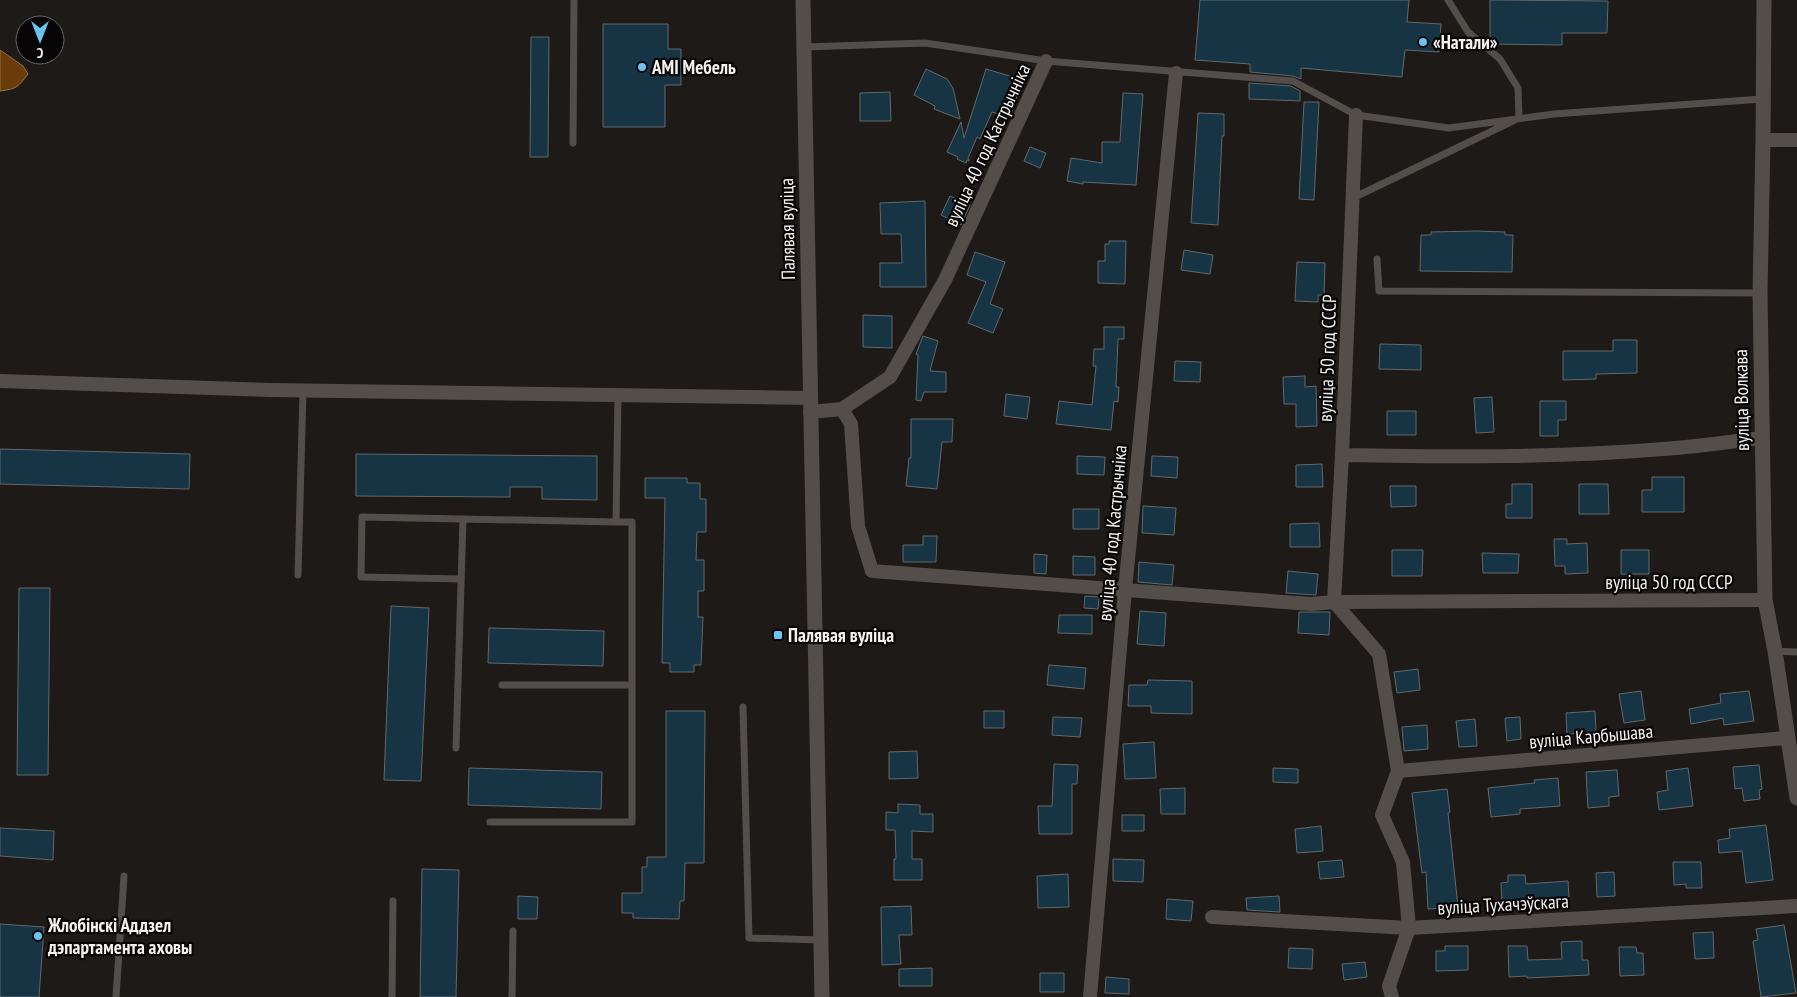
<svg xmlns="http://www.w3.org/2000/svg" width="1797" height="997" font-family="'PT Sans Narrow',sans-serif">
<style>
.water{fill:#6b3c0a;stroke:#94734f}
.building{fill:#163443;stroke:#62686b}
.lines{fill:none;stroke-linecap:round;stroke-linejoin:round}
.lane{stroke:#534e4a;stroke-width:7}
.street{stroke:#534e4a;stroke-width:14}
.secondary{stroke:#534e4a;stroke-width:15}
.poi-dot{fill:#6ac3f1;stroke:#070505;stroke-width:2}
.labels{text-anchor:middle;stroke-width:4.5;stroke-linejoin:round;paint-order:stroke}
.poi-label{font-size:19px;font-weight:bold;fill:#f5f2f0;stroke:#070505;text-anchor:start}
.street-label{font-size:19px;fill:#f5f2f0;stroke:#070505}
</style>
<rect width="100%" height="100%" fill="#1e1a17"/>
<!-- water -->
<path class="water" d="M 0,50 L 23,66 L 28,74 C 18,87 17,89 0,91 Z"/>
<!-- building -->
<path class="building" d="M 1200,0 L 1409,0 L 1407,22 L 1441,24 L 1439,52 L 1405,50 L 1402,77 L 1301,68 L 1301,79 L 1293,76 L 1250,72 L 1250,64 L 1195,60 Z
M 1490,0 L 1608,1 L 1607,33 L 1562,33 L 1562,45 L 1490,44 Z
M 603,24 L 668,24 L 668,49 L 681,49 L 681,85 L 665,85 L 665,127 L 603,127 Z
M 531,37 L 549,37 L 548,157 L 530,157 Z
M 926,69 L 947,79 L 953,88 L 960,119 L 934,109 L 935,106 L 914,95 Z
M 986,69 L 1013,77 L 1009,90 L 1018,93 L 1010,118 L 992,112 L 980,139 L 977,137 L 968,158 L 969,161 L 967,160 L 966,163 L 957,159 L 958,157 L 947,152 L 961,122 L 964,138 Z
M 1249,83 L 1291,86 L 1300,91 L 1300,101 L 1249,99 Z
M 890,92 L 891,121 L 860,121 L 860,93 Z
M 1123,93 L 1143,94 L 1136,185 L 1083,182 L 1083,184 L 1067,181 L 1071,158 L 1102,163 L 1102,142 L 1120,142 Z
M 1304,102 L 1319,102 L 1314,200 L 1299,199 Z
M 1198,113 L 1224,114 L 1224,136 L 1222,136 L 1218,225 L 1191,223 Z
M 1030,147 L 1046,153 L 1040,168 L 1024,161 Z
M 950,196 L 970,205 L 961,225 L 941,215 Z
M 925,201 L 926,287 L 880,287 L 880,263 L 902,263 L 901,234 L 881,234 L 880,203 Z
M 1476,231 L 1505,232 L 1505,235 L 1513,235 L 1512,272 L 1420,271 L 1421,235 L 1431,235 L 1431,232 Z
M 1109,241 L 1126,241 L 1125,284 L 1098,283 L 1098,261 L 1105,261 L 1105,244 L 1109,244 Z
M 1184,250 L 1213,255 L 1210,274 L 1181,270 Z
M 975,252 L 1005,262 L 990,304 L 1003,309 L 993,333 L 968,323 L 986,282 L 967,275 Z
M 1297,262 L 1325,263 L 1324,295 L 1318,295 L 1318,302 L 1295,301 Z
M 863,315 L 892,316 L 892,348 L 863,347 Z
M 1104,327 L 1124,327 L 1124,339 L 1118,339 L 1116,387 L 1119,387 L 1118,402 L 1114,401 L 1111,430 L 1056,424 L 1059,401 L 1092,405 L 1096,366 L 1093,366 L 1094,349 L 1104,349 Z
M 923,336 L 938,341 L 930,371 L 946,372 L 946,392 L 924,392 L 921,401 L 916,400 L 918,355 L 916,354 Z
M 1613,340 L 1637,340 L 1637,373 L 1596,374 L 1596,379 L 1563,380 L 1563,351 L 1613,351 Z
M 1380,344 L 1421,345 L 1421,370 L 1379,369 Z
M 1175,361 L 1201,362 L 1200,382 L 1174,381 Z
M 1305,376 L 1305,387 L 1316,386 L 1317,426 L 1296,427 L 1296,404 L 1284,404 L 1283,377 Z
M 1006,394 L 1030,397 L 1027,419 L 1004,416 Z
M 1492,397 L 1494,432 L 1476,433 L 1474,398 Z
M 1540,401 L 1566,401 L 1566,420 L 1558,420 L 1558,436 L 1540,436 Z
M 1387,411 L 1416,411 L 1416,435 L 1387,435 Z
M 911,419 L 953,419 L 952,442 L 942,442 L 937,489 L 906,486 L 909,458 L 911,458 Z
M 0,449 L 190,454 L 189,489 L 0,484 Z
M 356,454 L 597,456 L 597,500 L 542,499 L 542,487 L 510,487 L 510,497 L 356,496 Z
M 1077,456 L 1105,457 L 1104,475 L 1077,474 Z
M 1152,456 L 1178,457 L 1177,478 L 1151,476 Z
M 1322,464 L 1323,487 L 1296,487 L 1296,465 Z
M 1652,477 L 1684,477 L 1684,512 L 1642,512 L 1642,490 L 1652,490 Z
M 645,478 L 687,478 L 687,483 L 700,483 L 700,499 L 706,499 L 706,532 L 697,532 L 696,560 L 704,560 L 704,591 L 698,591 L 698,617 L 703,617 L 701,665 L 694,665 L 694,672 L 670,672 L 670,663 L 662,663 L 665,498 L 645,498 Z
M 1512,484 L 1532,484 L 1532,518 L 1506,518 L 1506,504 L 1512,504 Z
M 1579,484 L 1608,484 L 1609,514 L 1579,514 Z
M 1390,486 L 1416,486 L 1416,506 L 1391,507 Z
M 1143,506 L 1176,508 L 1174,535 L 1142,533 Z
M 1073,509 L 1099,509 L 1099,529 L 1073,529 Z
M 1319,523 L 1320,547 L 1290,547 L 1290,524 Z
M 923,536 L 937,536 L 936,562 L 903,562 L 903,545 L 923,545 Z
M 1554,539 L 1567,539 L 1567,544 L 1587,543 L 1588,573 L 1565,574 L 1565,566 L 1555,566 Z
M 1392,550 L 1423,550 L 1422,576 L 1392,576 Z
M 1621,550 L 1649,550 L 1649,574 L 1621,574 Z
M 1482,553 L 1519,554 L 1518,573 L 1483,573 Z
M 1034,554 L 1047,555 L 1046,574 L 1034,573 Z
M 1073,556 L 1095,557 L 1095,575 L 1073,575 Z
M 1139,562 L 1174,565 L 1172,585 L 1138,582 Z
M 1288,571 L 1318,574 L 1316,595 L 1286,593 Z
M 19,588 L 50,588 L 48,775 L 17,775 Z
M 1085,596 L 1099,597 L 1098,609 L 1084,608 Z
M 391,606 L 429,608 L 421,781 L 384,780 Z
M 1140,611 L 1166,613 L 1164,646 L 1137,644 Z
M 1299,612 L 1330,612 L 1329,635 L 1298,633 Z
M 1059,615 L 1092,615 L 1092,634 L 1058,633 Z
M 489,628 L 604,631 L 603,666 L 488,663 Z
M 1049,665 L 1086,668 L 1084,689 L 1047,685 Z
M 1418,669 L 1420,690 L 1397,693 L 1394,672 Z
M 1148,680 L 1192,681 L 1192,714 L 1151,713 L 1151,706 L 1128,706 L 1129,685 L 1147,685 Z
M 1641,691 L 1645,720 L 1624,723 L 1619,694 Z
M 1749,691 L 1754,721 L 1724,725 L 1723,718 L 1691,724 L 1689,709 L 1721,703 L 1720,694 Z
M 666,711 L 705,711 L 704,863 L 685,863 L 684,901 L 680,901 L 679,919 L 633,918 L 633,913 L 622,913 L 622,893 L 642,893 L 642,867 L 647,867 L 647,857 L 666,857 Z
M 984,711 L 1004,711 L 1004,728 L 984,728 Z
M 1595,711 L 1596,732 L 1567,734 L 1566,713 Z
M 1053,717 L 1082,718 L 1080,737 L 1052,735 Z
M 1520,717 L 1521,739 L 1507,741 L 1505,718 Z
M 1475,719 L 1477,746 L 1459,747 L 1456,721 Z
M 1427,725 L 1428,749 L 1404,751 L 1402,727 Z
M 1154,742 L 1156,778 L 1125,779 L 1123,744 Z
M 917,751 L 918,778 L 889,779 L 889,752 Z
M 1054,764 L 1078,765 L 1077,784 L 1072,784 L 1072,834 L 1039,834 L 1038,806 L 1052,806 Z
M 1759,765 L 1762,789 L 1759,790 L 1760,799 L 1744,801 L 1742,788 L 1735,789 L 1733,767 Z
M 469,768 L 602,772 L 601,809 L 468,805 Z
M 1273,768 L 1298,769 L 1298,783 L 1273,782 Z
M 1688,768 L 1693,806 L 1659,810 L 1657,792 L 1668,790 L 1666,771 Z
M 1617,770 L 1619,796 L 1609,797 L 1609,806 L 1588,808 L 1586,772 Z
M 1558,778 L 1560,806 L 1520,809 L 1520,814 L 1491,817 L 1488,788 L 1535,783 L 1534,780 Z
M 1185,788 L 1185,814 L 1161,814 L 1160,789 Z
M 1447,789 L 1450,812 L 1448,813 L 1458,907 L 1428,909 L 1426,872 L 1422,873 L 1412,793 Z
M 898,804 L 920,805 L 920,814 L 933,814 L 933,832 L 912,831 L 912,859 L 922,859 L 922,880 L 894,880 L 894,859 L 896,859 L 895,830 L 886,830 L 886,812 L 898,813 Z
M 1122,815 L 1144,815 L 1144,831 L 1122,831 Z
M 1766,825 L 1773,880 L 1746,883 L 1742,851 L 1719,853 L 1718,840 L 1730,838 L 1729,829 Z
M 1321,826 L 1323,851 L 1297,853 L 1295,829 Z
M 0,828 L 54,831 L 53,860 L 0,856 Z
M 1113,859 L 1144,860 L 1143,882 L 1113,881 Z
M 1342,860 L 1344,877 L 1320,879 L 1318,862 Z
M 1673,862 L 1701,862 L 1702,888 L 1686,888 L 1686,884 L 1674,885 Z
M 422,869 L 459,870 L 456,997 L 420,997 Z
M 1614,872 L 1615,896 L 1597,897 L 1596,873 Z
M 1068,874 L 1069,907 L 1038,908 L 1037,876 Z
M 1508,875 L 1525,875 L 1526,884 L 1568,881 L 1569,897 L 1555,898 L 1556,904 L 1540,905 L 1540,901 L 1502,903 L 1501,883 L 1508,882 Z
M 518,896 L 538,897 L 537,919 L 518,919 Z
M 1279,896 L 1280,912 L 1247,910 L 1246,898 Z
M 1167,899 L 1193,901 L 1191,921 L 1166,919 Z
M 911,906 L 912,935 L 899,935 L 901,964 L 882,965 L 881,907 Z
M 0,924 L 44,927 L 39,997 L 0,997 Z
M 1784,925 L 1796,993 L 1761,997 L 1753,941 L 1758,940 L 1756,929 Z
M 1713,932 L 1714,958 L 1695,959 L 1693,933 Z
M 1582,941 L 1582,960 L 1588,960 L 1589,975 L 1527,978 L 1527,976 L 1509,977 L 1508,946 L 1527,946 L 1528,960 L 1562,959 L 1561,942 Z
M 1445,946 L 1468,946 L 1468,970 L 1436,971 L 1436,951 L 1445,951 Z
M 1619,947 L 1636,947 L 1637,953 L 1643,953 L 1644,975 L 1620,976 Z
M 1289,948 L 1313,949 L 1312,969 L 1288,968 Z
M 1365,962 L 1367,977 L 1344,980 L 1342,964 Z
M 932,968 L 932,986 L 899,986 L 899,969 Z
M 1040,973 L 1064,973 L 1064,992 L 1040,992 Z
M 1106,977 L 1129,979 L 1129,994 L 1105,993 Z"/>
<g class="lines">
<!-- lane -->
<path class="lane" d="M 804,47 L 925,43 L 1046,61 L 1293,81 L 1356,115 L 1449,128 L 1554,114 L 1762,99
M 573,143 L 574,0
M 1353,198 L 1519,118 L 1518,88 L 1500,59 L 1468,32 L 1448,0
M 1377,259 L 1379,291 L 1760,293
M 298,575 L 303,391
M 461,579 L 361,577 L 362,517 L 616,522
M 1775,651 L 1797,652
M 502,685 L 632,685
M 743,707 L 749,938 L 821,940
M 456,748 L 463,519
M 490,822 L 632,822 L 632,522 L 616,522 L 618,396
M 116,997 L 124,876
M 392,997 L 393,901
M 512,997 L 513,931"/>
<!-- street -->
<path class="street" d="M 1356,115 L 1342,455 L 1334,602 L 1379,654 L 1398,771 L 1382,815 L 1403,862 L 1409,928 L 1389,986 L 1392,997
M 1763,140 L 1797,140
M 0,381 L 271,390 L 810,398
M 842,409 L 851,424 L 858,526 L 872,571 L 1311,604 L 1334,602 L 1765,600
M 810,412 L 842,409 L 890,377 L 945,280 L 1046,61
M 1342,455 C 1449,457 1557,458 1663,449 C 1696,447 1729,442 1761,438
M 1398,771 L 1787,738
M 1212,917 L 1409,928 L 1797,906
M 1090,997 L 1125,590 L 1176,73"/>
<!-- secondary -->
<path class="secondary" d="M 803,0 L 822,997
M 1764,0 L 1763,140 L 1760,293 L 1765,600 L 1775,651 L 1797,798"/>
</g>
<!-- markers -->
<g class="poi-dot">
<circle cx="1423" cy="42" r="5"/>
<circle cx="642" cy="67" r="5"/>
<rect x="773" y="630" width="10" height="10" rx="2.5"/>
<circle cx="38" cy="936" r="5"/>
</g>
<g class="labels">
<!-- poi labels -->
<g class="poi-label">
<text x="1433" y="49">«Натали»</text>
<text x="652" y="74">AMI Мебель</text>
<text x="788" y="642">Палявая вуліца</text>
<text x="48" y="932">Жлобінскі Аддзел<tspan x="48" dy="22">дэпартамента аховы</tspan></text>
</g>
<!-- street labels -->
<g class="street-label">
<text transform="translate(987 145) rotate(-65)" y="7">вуліца 40 год Кастрычніка</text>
<text transform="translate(787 229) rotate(-91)" y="7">Палявая вуліца</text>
<text transform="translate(1327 358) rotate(-88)" y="7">вуліца 50 год СССР</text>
<text transform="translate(1741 400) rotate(-91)" y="7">вуліца Волкава</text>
<text transform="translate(1112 533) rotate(-85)" y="7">вуліца 40 год Кастрычніка</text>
<text x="1669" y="589">вуліца 50 год СССР</text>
<text transform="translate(1591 736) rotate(-5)" y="7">вуліца Карбышава</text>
<text transform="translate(1503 904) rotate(-3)" y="7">вуліца Тухачэўскага</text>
</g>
</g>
<!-- north arrow -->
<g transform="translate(40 40) rotate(180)"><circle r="24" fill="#070505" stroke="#666463"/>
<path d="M0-4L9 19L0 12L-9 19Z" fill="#6ac3f1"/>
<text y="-8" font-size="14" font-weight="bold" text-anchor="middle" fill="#f5f2f0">С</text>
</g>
</svg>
